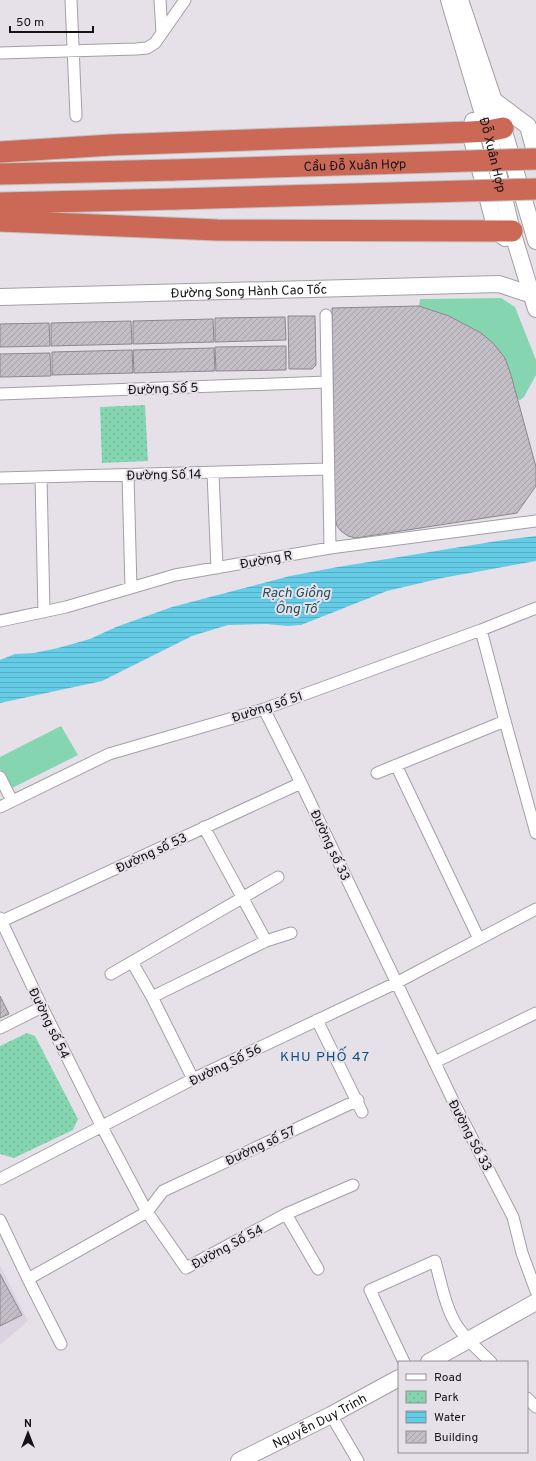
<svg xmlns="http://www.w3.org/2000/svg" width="536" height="1461" font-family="Overpass,sans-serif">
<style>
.built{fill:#dcd3e0}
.grass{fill:#85d6b0}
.park{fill:url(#park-dots)}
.water{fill:url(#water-rules)}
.building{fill:url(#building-hatch);stroke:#8b878e}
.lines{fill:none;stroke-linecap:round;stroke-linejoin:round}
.minor-casing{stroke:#a49fa6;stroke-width:13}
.secondary-casing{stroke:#a49fa6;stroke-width:18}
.motorway-casing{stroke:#c2c2c2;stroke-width:23}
.minor{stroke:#fff;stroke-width:11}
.secondary{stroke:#fff;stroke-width:16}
.motorway{stroke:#cb6856;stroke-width:21}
.motorway-bridge-casing{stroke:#c2c2c2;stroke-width:23;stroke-linecap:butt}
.motorway-bridge{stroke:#cb6856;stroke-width:21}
.labels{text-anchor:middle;stroke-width:4;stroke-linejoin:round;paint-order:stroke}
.street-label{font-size:13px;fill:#141315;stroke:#e6e1e8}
.water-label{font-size:14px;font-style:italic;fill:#24515d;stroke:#e6e1e8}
.neighbourhood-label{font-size:14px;letter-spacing:1px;fill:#114d7e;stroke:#e6e1e8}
</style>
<defs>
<pattern id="park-dots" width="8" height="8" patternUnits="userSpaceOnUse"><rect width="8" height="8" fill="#85d6b0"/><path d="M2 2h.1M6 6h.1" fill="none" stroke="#72b796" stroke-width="1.8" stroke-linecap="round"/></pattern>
<pattern id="water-rules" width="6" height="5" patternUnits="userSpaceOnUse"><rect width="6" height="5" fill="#64cce6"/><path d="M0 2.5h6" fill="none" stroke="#56aec4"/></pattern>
<pattern id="building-hatch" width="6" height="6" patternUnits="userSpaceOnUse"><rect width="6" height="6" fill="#c3bec6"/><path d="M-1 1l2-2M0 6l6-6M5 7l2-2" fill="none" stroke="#a7a2a9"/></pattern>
</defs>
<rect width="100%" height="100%" fill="#e6e1e8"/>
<!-- built -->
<path class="built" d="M 0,1265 L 28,1321 L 0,1345 Z"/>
<!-- grass -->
<path class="grass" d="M 501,298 L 515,307 L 536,360 L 536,375 L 524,397 L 520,400 L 517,399 L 481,333 L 449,316 L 419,306 L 420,299 Z
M 61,726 L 78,755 L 10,789 L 0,769 L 0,757 Z"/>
<!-- park -->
<path class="park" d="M 145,405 L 148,461 L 102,463 L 100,407 Z
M 27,1033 L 35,1036 L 78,1119 L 73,1130 L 14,1158 L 0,1154 L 0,1046 Z"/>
<!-- water -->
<path class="water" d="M 536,536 L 536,561 L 442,578 L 387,591 L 301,625 L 287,626 L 267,624 L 228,625 L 192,636 L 102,681 L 0,703 L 0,660 L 15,654 L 34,653 L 58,648 L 90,639 L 116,627 L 172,607 L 290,576 L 338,567 L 497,541 Z"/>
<!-- building -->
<path class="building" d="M 419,306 L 449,316 L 481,333 L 494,344 L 505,358 L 511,375 L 536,467 L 536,486 L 517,513 L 356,538 L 348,536 L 341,531 L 337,526 L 335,518 L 332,308 Z
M 288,316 L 315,316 L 316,365 L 312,369 L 289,369 Z
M 285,317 L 286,340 L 215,342 L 215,318 Z
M 213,319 L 214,342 L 133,344 L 133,321 Z
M 131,321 L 132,344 L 51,346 L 51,323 Z
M 49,323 L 50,346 L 0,347 L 0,324 Z
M 286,346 L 286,370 L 216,371 L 215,347 Z
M 214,348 L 215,371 L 134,373 L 133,350 Z
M 132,350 L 133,373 L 52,375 L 52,352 Z
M 50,353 L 51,376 L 0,377 L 0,354 Z
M 0,996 L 9,1014 L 0,1018 Z
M 0,1274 L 22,1315 L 0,1326 Z"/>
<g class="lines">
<defs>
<path id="minor" d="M 71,0 L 76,116
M 160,0 L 162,33
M 0,53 L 136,49 L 147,48 L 155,43 L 185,0
M 326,315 L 330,548
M 0,394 L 327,382
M 213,473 L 217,568
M 128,475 L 131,588
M 41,477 L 44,612
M 0,478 L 328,469
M 0,621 L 66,607 L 175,575 L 330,548 L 536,521
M 481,630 L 505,721 L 536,833
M 264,709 L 301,783 L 457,1109 L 513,1217 L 522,1253 L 536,1291
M 396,765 L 479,939
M 377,773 L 505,721
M 0,777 L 12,801
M 0,807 L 109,754 L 264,709 L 481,630 L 536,608
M 204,827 L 266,941
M 0,918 L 42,1007 L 102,1127 L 147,1212 L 186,1268 L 286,1214 L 353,1185
M 2,921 L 301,783
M 132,962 L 152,997 L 193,1079
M 111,974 L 278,877
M 152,997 L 266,941 L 291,933
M 317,1020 L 362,1112
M 0,1028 L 42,1007
M 435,1062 L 536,1013
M 0,1179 L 193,1079 L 396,983 L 536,909
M 286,1214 L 318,1269
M 0,1220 L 28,1279 L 61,1344
M 28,1279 L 147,1212 L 163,1191 L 358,1100
M 404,1362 L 370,1290 L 435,1261 C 441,1282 445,1307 457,1326 C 466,1339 479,1351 491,1362
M 527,1398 L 536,1407
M 331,1415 L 358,1461"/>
<g id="secondary">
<path id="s1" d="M 449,0 L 488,131 L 512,231 L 536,309"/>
<path d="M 460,0 L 503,128 L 536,241"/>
<path d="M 492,99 L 528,126 L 536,155"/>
<path d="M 473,121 L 470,132 L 496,230 L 505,238"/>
<path id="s2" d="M 0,297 L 499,284 L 532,295"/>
<path d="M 429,1362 L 536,1302"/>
<path id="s3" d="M 239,1461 L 331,1415 L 399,1378"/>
</g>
<path id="motorway" d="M 0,152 L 111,145 L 470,132 L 488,131 L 503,128
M 0,174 L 173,170
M 0,203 L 176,199
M 0,221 L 217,230 L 512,231"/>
</defs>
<!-- minor casing -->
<use href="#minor" class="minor-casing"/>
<!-- secondary casing -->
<use href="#secondary" class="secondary-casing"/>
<!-- motorway casing -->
<use href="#motorway" class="motorway-casing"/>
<!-- minor -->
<use href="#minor" class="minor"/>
<!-- secondary -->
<use href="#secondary" class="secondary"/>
<!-- motorway -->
<use href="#motorway" class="motorway"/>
<defs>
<g id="motorway-bridge">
<path id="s4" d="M 173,170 L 536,159"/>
<path d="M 176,199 L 536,189"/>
</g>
</defs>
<!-- motorway-bridge casing -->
<use href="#motorway-bridge" class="motorway-bridge-casing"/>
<!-- motorway-bridge -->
<use href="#motorway-bridge" class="motorway-bridge"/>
</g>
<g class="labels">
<!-- street labels -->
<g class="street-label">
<text dy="5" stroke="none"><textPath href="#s1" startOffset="161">Đỗ Xuân Hợp</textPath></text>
<text dy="5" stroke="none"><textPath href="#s4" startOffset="182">Cầu Đỗ Xuân Hợp</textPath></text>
<text dy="5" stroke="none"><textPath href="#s2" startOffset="249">Đường Song Hành Cao Tốc</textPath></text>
<text transform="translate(163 388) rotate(-2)" y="5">Đường Số 5</text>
<text transform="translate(164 474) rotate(-1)" y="5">Đường Số 14</text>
<text transform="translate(266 559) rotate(-10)" y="5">Đường R</text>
<text transform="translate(267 706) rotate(-18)" y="5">Đường số 51</text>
<text transform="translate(331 845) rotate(65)" y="5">Đường số 33</text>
<text transform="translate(151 852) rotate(-25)" y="5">Đường số 53</text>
<text transform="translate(50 1023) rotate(64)" y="5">Đường số 54</text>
<text transform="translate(225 1064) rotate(-26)" y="5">Đường Số 56</text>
<text transform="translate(471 1135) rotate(62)" y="5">Đường Số 33</text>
<text transform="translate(260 1145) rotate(-25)" y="5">Đường số 57</text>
<text transform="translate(227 1246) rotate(-28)" y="5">Đường Số 54</text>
<text dy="5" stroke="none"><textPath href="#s3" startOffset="90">Nguyễn Duy Trinh</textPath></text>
</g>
<!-- water labels -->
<g class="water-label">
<text x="296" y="597">Rạch Giồng<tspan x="296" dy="16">Ông Tố</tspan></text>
</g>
<!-- neighbourhood labels -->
<g class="neighbourhood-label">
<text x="325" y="1061">KHU PHỐ 47</text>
</g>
</g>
<!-- legend -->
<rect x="398" y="1361" width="130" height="92" fill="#e6e1e8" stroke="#928f94"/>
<rect x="406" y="1374" width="20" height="6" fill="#ffffff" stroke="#928f94"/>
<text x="434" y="1381" font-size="12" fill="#141315">Road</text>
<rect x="406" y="1391" width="20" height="12" fill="url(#park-dots)" stroke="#928f94"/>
<text x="434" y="1401" font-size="12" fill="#141315">Park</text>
<rect x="406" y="1411" width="20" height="12" fill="url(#water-rules)" stroke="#928f94"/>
<text x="434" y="1421" font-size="12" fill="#141315">Water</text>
<rect x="406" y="1431" width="20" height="12" fill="url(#building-hatch)" stroke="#928f94"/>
<text x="434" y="1441" font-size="12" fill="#141315">Building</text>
<!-- north arrow -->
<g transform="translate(28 1433)" stroke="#e6e1e8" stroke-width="3" paint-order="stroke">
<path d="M0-3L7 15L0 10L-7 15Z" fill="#141315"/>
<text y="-6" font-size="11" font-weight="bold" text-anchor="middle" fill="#141315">N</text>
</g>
<!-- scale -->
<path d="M10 26v6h83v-6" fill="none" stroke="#141315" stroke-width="2"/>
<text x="16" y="26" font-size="12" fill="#141315" stroke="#e6e1e8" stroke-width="3" paint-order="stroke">50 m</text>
</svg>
